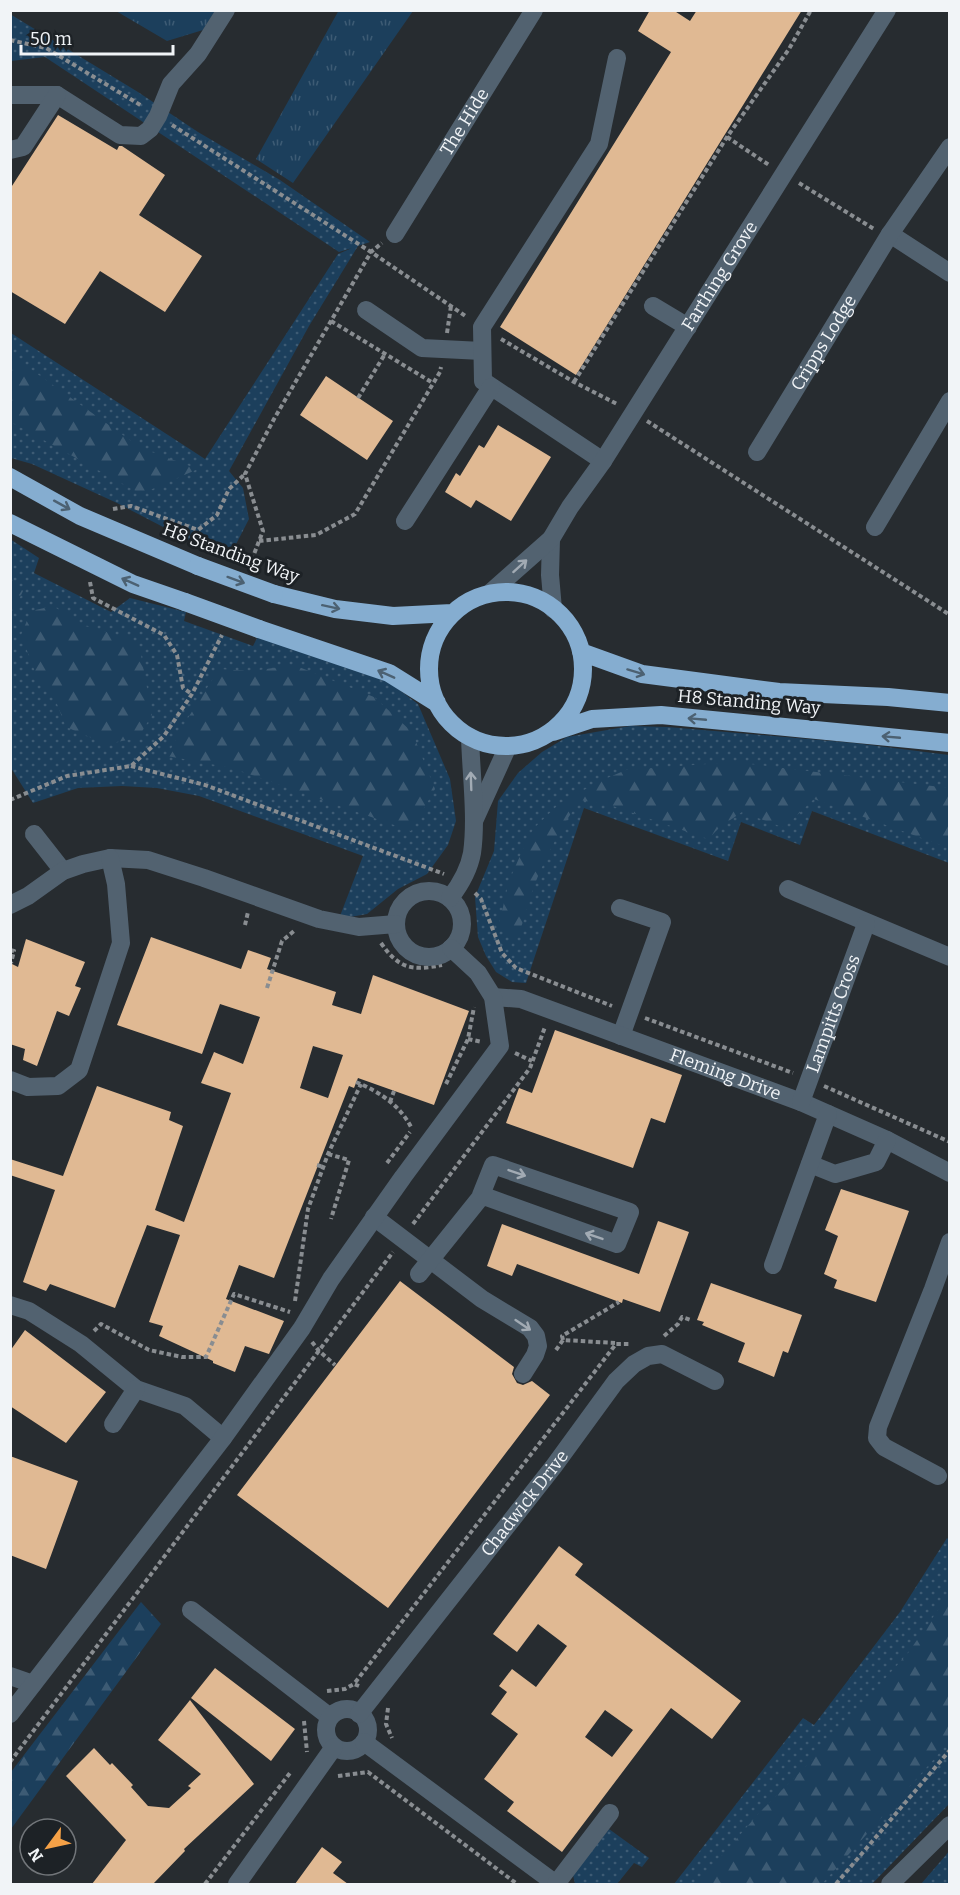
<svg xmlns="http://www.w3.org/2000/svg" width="960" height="1895" font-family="Bitter,serif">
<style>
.grass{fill:url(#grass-dots)}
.forest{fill:url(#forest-firs)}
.park{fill:url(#park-tufts)}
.building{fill:#e0b993;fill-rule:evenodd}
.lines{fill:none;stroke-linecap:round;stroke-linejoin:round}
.path{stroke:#898d91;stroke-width:4;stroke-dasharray:4.5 3;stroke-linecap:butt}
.minor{stroke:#526270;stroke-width:18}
.highway{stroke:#85add0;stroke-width:18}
.highway-bridge{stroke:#85add0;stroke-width:18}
.oneway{stroke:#4c6172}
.oneway2{stroke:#a2abb4}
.labels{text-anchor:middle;stroke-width:6;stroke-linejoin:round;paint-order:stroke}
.street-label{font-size:18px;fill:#f1f4f7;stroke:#1d2226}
</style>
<defs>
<pattern id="grass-dots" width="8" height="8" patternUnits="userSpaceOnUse" patternTransform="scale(1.5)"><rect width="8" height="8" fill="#1c3f5c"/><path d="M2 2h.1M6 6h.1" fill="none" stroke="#3d5b74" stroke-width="1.8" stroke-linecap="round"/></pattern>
<pattern id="forest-firs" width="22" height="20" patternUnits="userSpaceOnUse" patternTransform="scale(1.5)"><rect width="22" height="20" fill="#1c3f5c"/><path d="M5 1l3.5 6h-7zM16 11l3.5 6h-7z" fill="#3d5b74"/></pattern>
<pattern id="park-tufts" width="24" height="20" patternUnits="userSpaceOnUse" patternTransform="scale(1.5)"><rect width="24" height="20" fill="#1c3f5c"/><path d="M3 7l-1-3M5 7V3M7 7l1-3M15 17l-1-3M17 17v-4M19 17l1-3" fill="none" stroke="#3d5b74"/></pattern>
</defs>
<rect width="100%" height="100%" fill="#272c30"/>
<!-- grass -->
<path class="grass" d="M 10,14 L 138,92 L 198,132 L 280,180 L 370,242 L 358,246 L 309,326 L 229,471 L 243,488 L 249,519 L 232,552 L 192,542 L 117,503 L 32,464 L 11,458 L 11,333 L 205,459 L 338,254 L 352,248 L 339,252 L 45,57 L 11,61 Z
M 10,539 L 39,558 L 34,573 L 111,612 L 130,598 L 186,612 L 184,621 L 253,646 L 258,636 L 385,679 L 418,704 L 450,779 L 456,821 L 448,845 L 427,874 L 398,889 L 367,914 L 345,918 L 340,916 L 363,856 L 199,796 L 157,788 L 122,786 L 78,788 L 33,803 L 11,768 Z
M 630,726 L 668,727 L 854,743 L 949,755 L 949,863 L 812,811 L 800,845 L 741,822 L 728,861 L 584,808 L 526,983 L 512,982 L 496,972 L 486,956 L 478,937 L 475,897 L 494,851 L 498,801 L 518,773 L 542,752 L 567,737 Z
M 947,1538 L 949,1540 L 949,1804 L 872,1884 L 674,1884 L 803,1718 L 814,1725 L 900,1612 Z
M 609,1829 L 649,1858 L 642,1867 L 634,1863 L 617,1884 L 575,1884 L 573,1875 Z
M 949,1851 L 949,1884 L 921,1884 L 946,1855 Z"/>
<!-- forest -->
<path class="forest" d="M 11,355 L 141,448 L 198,469 L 141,494 L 11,422 Z
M 11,578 L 23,591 L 11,616 Z
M 53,606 L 85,626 L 132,639 L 141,655 L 152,715 L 138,738 L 106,744 L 66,727 L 57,704 L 37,677 L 21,635 L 31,611 Z
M 294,665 L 374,697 L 412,732 L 435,789 L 411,831 L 232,768 L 167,756 L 186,721 L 219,669 L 252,671 Z
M 734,762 L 949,788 L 949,848 L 814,799 L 792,820 L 782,827 L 742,812 L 720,827 L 708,839 L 610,805 L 580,800 C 561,827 546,856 534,886 C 527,905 524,925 514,943 L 499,924 L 509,881 L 527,840 L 534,828 L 559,804 L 600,781 L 626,770 Z
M 949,1594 L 949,1740 L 936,1757 L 822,1884 L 697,1884 L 759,1813 L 811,1761 L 908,1653 Z
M 141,1602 L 161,1624 L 11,1829 L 11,1772 Z"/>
<!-- park -->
<path class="park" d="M 339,10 L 413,11 L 293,183 L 256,159 Z
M 116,11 L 215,11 L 203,30 L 167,41 Z"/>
<!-- building -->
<path class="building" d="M 650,10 L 673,10 L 690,21 L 697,10 L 802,10 L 576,375 L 500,327 L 671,52 L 638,31 Z
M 58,115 L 117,150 L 119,146 L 122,146 L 165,175 L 139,215 L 202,256 L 165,312 L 100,271 L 65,324 L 10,291 L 10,189 Z
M 326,376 L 393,421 L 367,460 L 300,415 Z
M 498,425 L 551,457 L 511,521 L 476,500 L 471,508 L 445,492 L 456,473 L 460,476 L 479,445 L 484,448 Z
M 151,937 L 241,969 L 248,950 L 271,958 L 267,969 L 336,992 L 332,1005 L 361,1014 L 373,975 L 469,1011 L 434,1105 L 358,1078 L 354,1088 L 349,1086 L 274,1278 L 239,1265 L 226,1299 L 284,1321 L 269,1354 L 245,1346 L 235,1372 L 213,1363 L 213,1361 L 159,1336 L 163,1326 L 149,1322 L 180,1235 L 147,1225 L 115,1308 L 50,1284 L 46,1291 L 23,1282 L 55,1190 L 10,1175 L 10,1159 L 63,1176 L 97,1086 L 171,1112 L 169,1120 L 183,1126 L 155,1210 L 184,1222 L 231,1093 L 201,1083 L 214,1052 L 243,1064 L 260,1017 L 220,1004 L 202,1054 L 117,1025 ZM 313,1046 L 343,1055 L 328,1098 L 300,1088 Z
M 26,939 L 85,962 L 75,986 L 81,988 L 69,1016 L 57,1011 L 37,1066 L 23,1060 L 25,1049 L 10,1044 L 10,963 L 18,967 Z
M 555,1030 L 682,1075 L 665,1123 L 651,1118 L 633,1168 L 506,1123 L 519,1088 L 532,1093 Z
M 841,1189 L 909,1211 L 876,1302 L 834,1288 L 837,1280 L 824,1274 L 838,1236 L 825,1230 Z
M 658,1221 L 689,1232 L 660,1312 L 623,1299 L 622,1303 L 517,1264 L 512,1276 L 487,1266 L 502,1224 L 639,1274 Z
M 400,1281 L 514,1367 L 512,1374 L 517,1383 L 523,1385 L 532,1381 L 550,1395 L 388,1608 L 237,1495 Z
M 711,1283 L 802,1315 L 788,1353 L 783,1351 L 774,1377 L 738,1362 L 745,1343 L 702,1325 L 704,1322 L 697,1320 Z
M 25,1330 L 106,1392 L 66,1443 L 10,1406 L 10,1351 Z
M 10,1456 L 78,1481 L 46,1569 L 10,1555 Z
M 559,1546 L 583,1564 L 575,1575 L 741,1701 L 712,1739 L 671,1708 L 562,1852 L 507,1811 L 514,1802 L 484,1779 L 518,1734 L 491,1714 L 507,1692 L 499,1686 L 512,1669 L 536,1687 L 567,1646 L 538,1624 L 517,1652 L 493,1634 ZM 605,1710 L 633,1730 L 612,1757 L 585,1737 Z
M 215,1668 L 295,1729 L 271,1761 L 191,1698 Z
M 190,1700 L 254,1784 L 184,1849 L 185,1851 L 153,1884 L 92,1884 L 126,1840 L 66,1776 L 94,1748 L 110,1765 L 112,1763 L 133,1785 L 131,1787 L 148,1806 L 169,1808 L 191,1788 L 188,1786 L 201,1774 L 158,1740 Z
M 322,1847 L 342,1862 L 333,1873 L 348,1884 L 295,1884 Z"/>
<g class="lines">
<!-- path -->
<path class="path" d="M 10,40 L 46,48 L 142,106
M 172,125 L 371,252 L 467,317
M 727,137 L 769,165
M 799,183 L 874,229
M 331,321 L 433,383
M 447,333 L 451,306
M 501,339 L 574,382 L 617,404
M 574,382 L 727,137 L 789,49 L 811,10
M 358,398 L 385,354
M 647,421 L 950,615
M 113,509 L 131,506 L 198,530 L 217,515 L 229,489 L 245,474
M 259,541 L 316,535 L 355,514 L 440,372 L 441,367
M 249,567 L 263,531 L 245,474 L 274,419 L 371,252 L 382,243
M 90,582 L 93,598 L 164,635 L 177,655 L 183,688 L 192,694
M 131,766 L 205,785 L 444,874
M 10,800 L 67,776 L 131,766 L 164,736 L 192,694 L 222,635
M 475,893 L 481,899 L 502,953 L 516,968 L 612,1006
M 245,925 L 248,912
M 381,943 C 399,969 412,971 442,965
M 10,950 L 14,951 L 11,963
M 267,988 L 282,941 L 294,931
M 645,1018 L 793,1073
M 468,1039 L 482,1042
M 515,1053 L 532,1061
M 356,1082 C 380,1092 401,1106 412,1129
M 446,1084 L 468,1039 L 474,1007
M 824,1086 L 950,1142
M 390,1102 L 394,1091
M 328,1154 L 349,1160 L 331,1219
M 387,1163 L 410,1132
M 317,1165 L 323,1167
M 413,1224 L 530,1068 L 545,1027
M 295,1301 L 308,1209 L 328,1154 L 361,1084
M 94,1331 L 101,1324 L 149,1350 L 182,1357 L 206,1357 L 234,1294 L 290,1312
M 664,1336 L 678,1324 L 682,1317 L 691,1320
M 563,1340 L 562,1336 L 619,1302
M 312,1342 L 319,1351 L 335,1365
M 556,1350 L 563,1340 L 615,1343
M 359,1686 L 354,1684 L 616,1344 L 630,1344
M 327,1691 L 345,1689 L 354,1684
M 388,1708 L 386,1724 L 392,1738
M 304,1721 L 307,1752
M 10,1762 L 393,1252
M 338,1776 L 368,1772 L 517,1884
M 205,1884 L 290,1773
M 836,1884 L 950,1750"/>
<!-- minor -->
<g class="minor">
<path d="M 10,95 L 57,95 L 120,135 L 141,136 L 150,129 L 158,116 L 171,84 L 198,54 L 226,10"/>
<path d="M 10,150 L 23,147 L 57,95"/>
<path id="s1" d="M 395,234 L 534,10"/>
<path d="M 890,234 L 950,273"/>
<path d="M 653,306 L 688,327"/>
<path d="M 366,310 L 422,348 L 482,351"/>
<path id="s2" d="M 757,452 L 890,234 L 950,147"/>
<path d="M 603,461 L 483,381 L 482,327 L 599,144 L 617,58"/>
<path d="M 405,521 L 491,387"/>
<path d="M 875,527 L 950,401"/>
<path d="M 551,539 L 550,575 L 553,609"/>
<path id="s3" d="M 490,593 L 551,539 L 570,507 L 603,461 L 887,10"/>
<path d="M 474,821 L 508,746"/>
<path d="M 34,834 L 63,871"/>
<path d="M 788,889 L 950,957"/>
<circle cx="429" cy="924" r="33"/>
<path d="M 450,898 C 460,885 469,870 472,853 C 477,818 471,773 470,737"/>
<path d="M 10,905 L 28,896 L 63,871 L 83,864 L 110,858 L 148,860 L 204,878 L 319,919 L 359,927 L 396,924"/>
<path d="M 620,908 L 662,922 L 621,1036"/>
<path id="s4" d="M 493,997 L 521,999 L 801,1102 L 887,1140 L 950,1173"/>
<path d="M 10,1080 L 28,1087 L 58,1086 L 79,1070 L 121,943 L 116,884 L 110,858"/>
<path id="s5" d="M 801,1102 L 866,924"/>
<path d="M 810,1164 L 835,1174 L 876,1162 L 887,1140"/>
<path d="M 374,1217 L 482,1299 L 530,1328 L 536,1336 L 538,1346 L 535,1355 L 523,1374"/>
<path d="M 773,1265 L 828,1114"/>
<path d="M 419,1274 L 480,1198 L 481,1195 L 493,1165 L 630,1212 L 617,1244 L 481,1195"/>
<path d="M 10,1305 L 29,1311 L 81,1344 L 136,1389 L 185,1406 L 223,1438"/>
<path d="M 113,1424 L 136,1389"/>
<path d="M 938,1476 L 884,1447 L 877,1438 L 878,1427 L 933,1289 L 950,1242"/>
<path d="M 191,1610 L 330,1717"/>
<path d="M 10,1676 L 33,1684"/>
<circle cx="347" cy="1730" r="21"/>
<path d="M 10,1714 L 223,1438 L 302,1328 L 331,1279 L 403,1177 L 500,1046 L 493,997 L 478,973 L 451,948"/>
<path id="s6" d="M 359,1714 L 554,1466 L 616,1381 L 634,1364 L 648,1356 L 662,1354 L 715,1381"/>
<path d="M 364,1742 L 556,1884"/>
<path d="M 237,1884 L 334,1747"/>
<path d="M 556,1884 L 610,1813"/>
<path d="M 890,1884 L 950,1825"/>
</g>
<!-- highway -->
<path class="highway" d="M 10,477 L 80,516 L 198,566
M 10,523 L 133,584 L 185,602
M429 669a77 77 0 1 1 154 0a77 77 0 1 1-154 0Z
M 274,594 L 335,609 L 393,616 L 452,613
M 259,629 L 389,673 L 437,703
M 581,652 L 642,674 L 779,692 L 888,697 L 950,703
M 553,732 L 592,719 L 661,715 L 950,743"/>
<!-- highway-bridge -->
<path class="highway-bridge" d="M 198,566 L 274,594
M 185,602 L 259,629"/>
</g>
<!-- one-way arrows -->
<defs><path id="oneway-shaft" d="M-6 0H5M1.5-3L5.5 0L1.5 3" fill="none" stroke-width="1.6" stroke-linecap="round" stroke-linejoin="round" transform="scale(1.5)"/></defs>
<g class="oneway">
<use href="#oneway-shaft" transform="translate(62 505) rotate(29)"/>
<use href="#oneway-shaft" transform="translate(236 580) rotate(20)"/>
<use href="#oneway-shaft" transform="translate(130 582) rotate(-156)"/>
<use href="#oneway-shaft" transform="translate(331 607) rotate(12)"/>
<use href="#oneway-shaft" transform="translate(636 672) rotate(17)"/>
<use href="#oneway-shaft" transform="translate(386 674) rotate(-156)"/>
<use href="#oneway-shaft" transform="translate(697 719) rotate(-175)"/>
<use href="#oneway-shaft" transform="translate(891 737) rotate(-175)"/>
</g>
<g class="oneway2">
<use href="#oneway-shaft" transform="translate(520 566) rotate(-42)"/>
<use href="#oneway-shaft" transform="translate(471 781) rotate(-92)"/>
<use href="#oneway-shaft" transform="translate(517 1173) rotate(19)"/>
<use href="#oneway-shaft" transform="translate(594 1236) rotate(-161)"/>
<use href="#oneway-shaft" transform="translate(523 1325) rotate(34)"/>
</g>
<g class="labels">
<!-- street labels -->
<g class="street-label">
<text dy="6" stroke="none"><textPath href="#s1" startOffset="132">The Hide</textPath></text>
<text dy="6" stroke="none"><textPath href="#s3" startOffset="394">Farthing Grove</textPath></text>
<text dy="6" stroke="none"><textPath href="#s2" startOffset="128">Cripps Lodge</textPath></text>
<text transform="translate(231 553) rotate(20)" y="6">H8 Standing Way</text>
<text transform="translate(749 702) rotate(5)" y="6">H8 Standing Way</text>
<text dy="6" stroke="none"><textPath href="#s5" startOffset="94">Lampitts Cross</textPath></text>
<text dy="6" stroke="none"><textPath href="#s4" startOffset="246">Fleming Drive</textPath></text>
<text dy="6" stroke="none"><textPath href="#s6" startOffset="268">Chadwick Drive</textPath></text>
</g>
</g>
<!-- border -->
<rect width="960" height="1895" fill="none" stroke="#f1f4f7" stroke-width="24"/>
<!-- north arrow -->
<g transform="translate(48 1847) rotate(237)"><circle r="28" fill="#1d2226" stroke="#72767a" stroke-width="1.5"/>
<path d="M0-4.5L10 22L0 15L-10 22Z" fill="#f6a247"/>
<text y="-9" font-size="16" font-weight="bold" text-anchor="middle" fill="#f1f4f7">N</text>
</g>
<!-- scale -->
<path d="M21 45v9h152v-9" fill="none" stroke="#f1f4f7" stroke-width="3"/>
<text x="30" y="45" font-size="18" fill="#f1f4f7" stroke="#1d2226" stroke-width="4.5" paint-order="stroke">50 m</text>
</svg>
